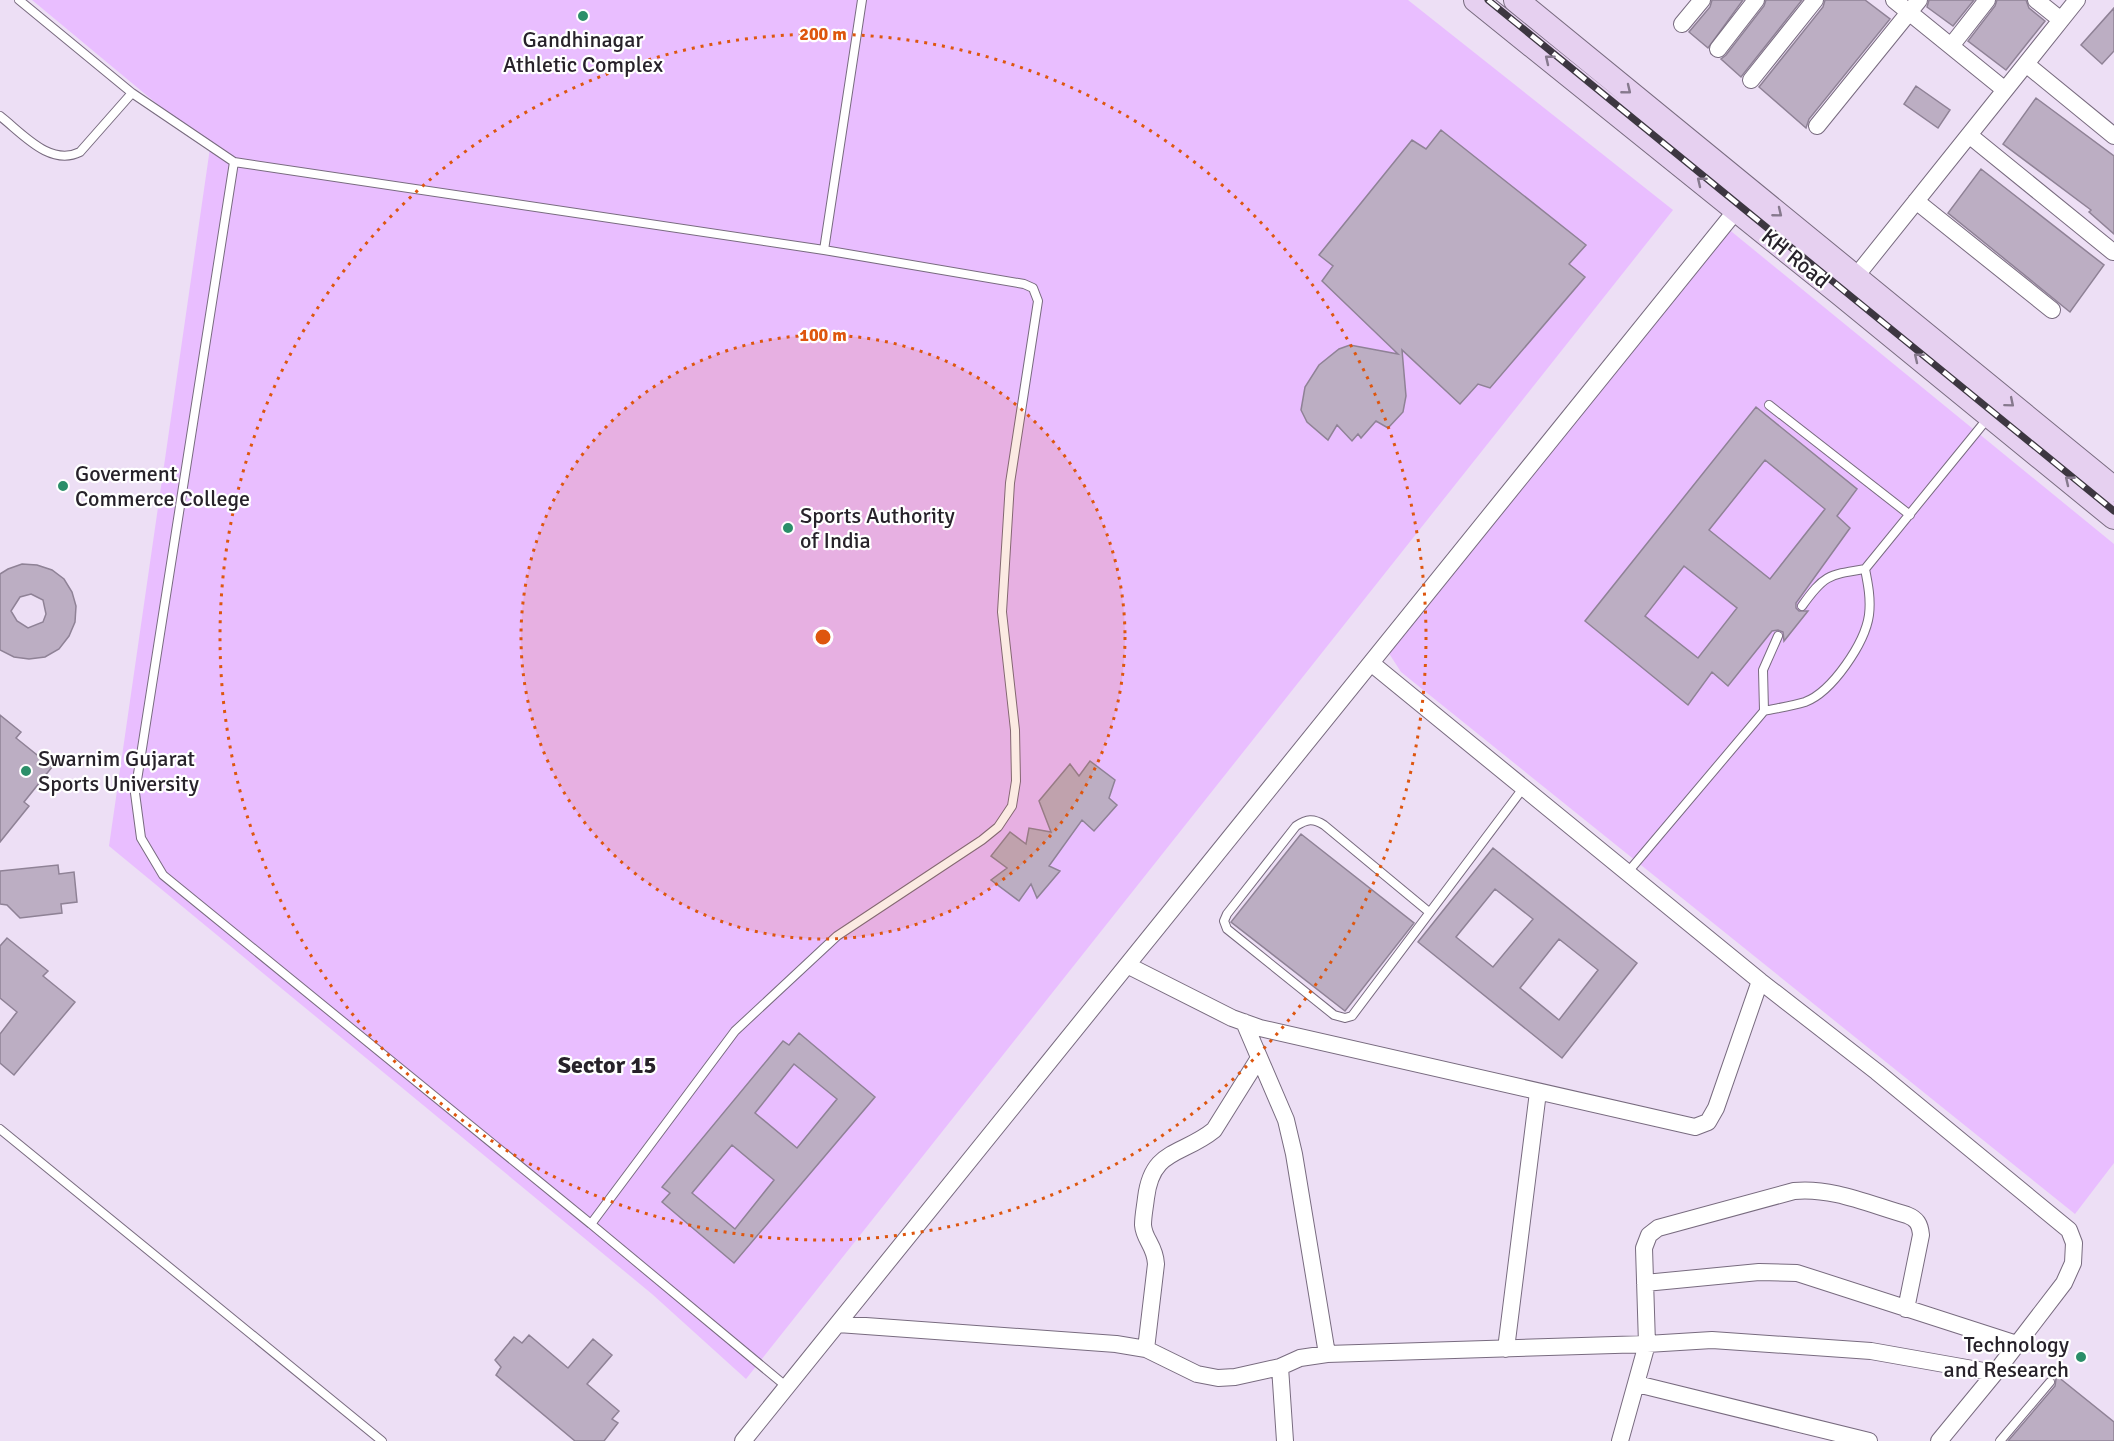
<svg xmlns="http://www.w3.org/2000/svg" width="2114" height="1441" font-family="Signika,sans-serif">
<style>
.green{fill:#e9beff}
.building{fill:#bcaec3;stroke:#8f8296;stroke-width:1.5;fill-rule:evenodd}
.lines{fill:none;stroke-linecap:round;stroke-linejoin:round}
.service-casing{stroke:#786b7f;stroke-width:10}
.minor-casing{stroke:#786b7f;stroke-width:18}
.secondary-casing{stroke:#786b7f;stroke-width:26}
.service{stroke:#fff;stroke-width:8}
.minor{stroke:#fff;stroke-width:16}
.secondary{stroke:#e6d0f0;stroke-width:24}
.rail-casing{stroke:#3d3741;stroke-width:7}
.rail{stroke:#fff;stroke-width:4.5;stroke-dasharray:14;stroke-linecap:butt}
.oneway{stroke:#86798d}
.ring{fill:none;stroke:#de560e;stroke-width:3;stroke-dasharray:3 6}
.poi-dot{fill:#2b8e69;stroke:#fff;stroke-width:2}
.labels{text-anchor:middle;stroke-width:4.5;stroke-linejoin:round;paint-order:stroke}
.poi-label{font-size:22px;fill:#27222a;stroke:#fff;text-anchor:start}
.street-label{font-size:22px;fill:#27222a;stroke:#fff}
.neighbourhood-label{font-size:24px;font-weight:bold;fill:#27222a;stroke:#fff}
.centre{fill:#de560e;stroke:#fff;stroke-width:3}
.ring-label{font-size:18px;text-anchor:middle;font-weight:bold;fill:#de560e;stroke:#fff;stroke-width:4.5;stroke-linejoin:round;paint-order:stroke}
</style>
<rect width="100%" height="100%" fill="#eddff5"/>
<!-- green -->
<path class="green" d="M 32,0 L 1408,0 L 1673,210 L 746,1379 L 652,1294 L 109,846 L 210,148 Z
M 1721,223 L 2114,544 L 2114,1163 L 2075,1214 L 1401,672 L 1381,641 Z"/>
<!-- building -->
<path class="building" d="M 1712,0 L 1743,0 L 1708,48 L 1689,32 L 1710,7 Z
M 1766,0 L 1802,0 L 1741,77 L 1721,59 L 1726,55 L 1764,6 Z
M 1825,0 L 1865,0 L 1890,19 L 1809,119 L 1806,128 L 1759,87 L 1823,7 Z
M 1929,0 L 1974,0 L 1953,26 L 1927,7 Z
M 1997,0 L 2026,0 L 2029,8 L 2045,21 L 2006,70 L 1968,41 L 1995,6 Z
M 2114,8 L 2114,51 L 2102,64 L 2081,45 Z
M 1916,86 L 1950,110 L 1938,128 L 1904,104 Z
M 2036,98 L 2114,156 L 2114,234 L 2089,212 L 2091,210 L 2003,144 Z
M 1441,130 L 1586,245 L 1569,264 L 1585,277 L 1490,388 L 1478,384 L 1460,404 L 1402,350 L 1406,396 L 1403,412 L 1388,428 L 1376,421 L 1361,438 L 1358,434 L 1352,441 L 1337,425 L 1328,440 L 1307,422 L 1301,410 L 1305,387 L 1319,365 L 1339,349 L 1350,345 L 1398,354 L 1322,281 L 1333,266 L 1319,255 L 1412,140 L 1426,149 Z
M 1981,169 L 2104,265 L 2070,312 L 1948,213 Z
M 1756,407 L 1857,489 L 1837,516 L 1850,528 L 1796,603 L 1796,608 L 1799,611 L 1808,611 L 1784,641 L 1783,632 L 1778,630 L 1772,631 L 1728,686 L 1712,672 L 1688,705 L 1585,621 ZM 1765,460 L 1825,509 L 1770,579 L 1709,530 ZM 1684,566 L 1737,608 L 1698,658 L 1645,616 Z
M 22,564 L 37,565 L 52,570 L 64,579 L 72,592 L 76,606 L 75,622 L 69,636 L 59,649 L 45,657 L 29,659 L 14,657 L 0,650 L 0,574 L 8,569 ZM 31,594 L 43,600 L 46,614 L 43,622 L 28,628 L 17,621 L 11,611 L 20,597 Z
M 0,715 L 21,732 L 16,738 L 52,767 L 24,802 L 29,806 L 0,842 Z
M 1090,761 L 1115,780 L 1109,798 L 1117,805 L 1094,831 L 1082,820 L 1049,866 L 1060,871 L 1037,898 L 1031,884 L 1019,901 L 991,880 L 1007,868 L 991,856 L 1010,832 L 1026,844 L 1029,828 L 1051,832 L 1039,801 L 1070,764 L 1079,776 Z
M 1301,834 L 1414,923 L 1345,1011 L 1231,922 Z
M 1493,848 L 1637,963 L 1562,1058 L 1418,942 ZM 1495,889 L 1533,919 L 1493,967 L 1456,937 ZM 1559,939 L 1598,970 L 1559,1020 L 1520,988 Z
M 58,865 L 59,874 L 74,872 L 77,902 L 61,904 L 62,913 L 20,918 L 7,905 L 0,904 L 0,871 Z
M 7,938 L 48,971 L 43,976 L 75,1002 L 14,1075 L 0,1063 L 0,1034 L 17,1012 L 0,998 L 0,946 Z
M 799,1033 L 875,1097 L 734,1263 L 662,1202 L 670,1193 L 662,1187 L 783,1041 L 789,1045 ZM 794,1064 L 837,1099 L 797,1148 L 755,1113 ZM 732,1145 L 774,1180 L 735,1229 L 692,1193 Z
M 529,1335 L 568,1368 L 593,1339 L 612,1355 L 587,1384 L 619,1411 L 612,1419 L 618,1423 L 604,1441 L 575,1441 L 496,1375 L 501,1367 L 495,1360 L 514,1337 L 522,1343 Z
M 2052,1372 L 2114,1422 L 2114,1441 L 2008,1441 L 2055,1386 L 2056,1379 L 2049,1376 Z"/>
<g class="lines">
<defs>
<path id="service" d="M 19,0 L 132,93 L 234,162 L 824,250 L 1024,284 L 1033,288 L 1038,301 L 1010,483 L 1002,612 L 1015,730 L 1016,781 L 1012,806 L 998,827 L 982,840 L 837,936 L 735,1031 L 591,1224 L 163,875 L 141,838 L 135,793 L 234,162
M 0,116 C 22,133 50,167 80,152 L 132,93
M 824,250 L 862,0
M 1769,405 L 1910,515
M 1802,606 C 1824,575 1828,575 1865,569 L 1988,418
M 1764,711 C 1778,708 1792,706 1805,702 C 1832,692 1865,643 1869,615 C 1871,599 1868,584 1865,569
M 1628,872 L 1764,711 L 1763,670 L 1778,636
M 1429,912 L 1324,825 C 1313,818 1307,819 1296,826 L 1227,914 L 1224,921 L 1227,929 L 1334,1015 L 1345,1018 L 1352,1016 L 1524,787
M 0,1129 L 382,1441
M 591,1224 L 787,1387
M 2000,1441 L 2050,1382"/>
<path id="minor" d="M 1894,0 L 2005,90
M 2036,0 L 2061,20
M 1682,24 L 1702,0
M 1951,46 L 1987,0
M 1718,49 L 1756,0
M 2026,64 L 2114,136
M 1751,80 L 1815,0
M 1817,126 L 1919,0
M 1969,135 L 2113,252
M 1916,201 L 2052,310
M 1849,285 L 2077,0
M 1371,663 L 1760,981 L 1877,1072 L 2069,1230 L 2074,1243 L 2073,1263 L 2064,1283 L 1995,1373 L 1939,1441
M 1127,965 L 1232,1018 L 1260,1028 L 1695,1127 L 1708,1122 L 1716,1108 L 1760,981
M 1244,1022 L 1286,1120 L 1294,1154 L 1327,1354
M 1645,1283 L 1759,1272 L 1797,1273 L 2017,1344
M 838,1324 L 1116,1344 L 1146,1349 L 1197,1374 L 1218,1378 L 1235,1377 L 1280,1367 L 1300,1358 L 1327,1354 L 1647,1344 L 1712,1340 L 1871,1351 L 1995,1373
M 1146,1349 L 1156,1264 C 1155,1245 1144,1240 1143,1225 C 1143,1216 1145,1207 1146,1198 C 1152,1148 1182,1156 1214,1130 L 1259,1058
M 1506,1349 L 1538,1092
M 1280,1367 L 1285,1441
M 1637,1384 L 1869,1441
M 743,1441 L 1742,203
M 1620,1441 L 1647,1344 L 1644,1248 L 1649,1235 L 1658,1228 L 1794,1191 C 1832,1187 1871,1205 1907,1215 C 1917,1219 1920,1224 1921,1235 L 1906,1309"/>
<path id="secondary" d="M 1476,0 L 1841,294 L 2114,517
M 1516,0 L 2114,489"/>
</defs>
<!-- service casing -->
<use href="#service" class="service-casing"/>
<!-- minor casing -->
<use href="#minor" class="minor-casing"/>
<!-- secondary casing -->
<use href="#secondary" class="secondary-casing"/>
<!-- service -->
<use href="#service" class="service"/>
<!-- minor -->
<use href="#minor" class="minor"/>
<!-- secondary -->
<use href="#secondary" class="secondary"/>
<defs>
<path id="rail" d="M 1488,0 L 2114,511"/>
</defs>
<!-- rail casing -->
<use href="#rail" class="rail-casing"/>
<!-- rail -->
<use href="#rail" class="rail"/>
</g>
<!-- one-way arrows -->
<defs><path id="oneway-chevron" d="M-2-3.5L2.5 0L-2 3.5" fill="none" stroke-width="1.6" stroke-linecap="round" stroke-linejoin="round" transform="scale(1.5)"/></defs>
<g class="oneway">
<use href="#oneway-chevron" transform="translate(1549 59) rotate(-141)"/>
<use href="#oneway-chevron" transform="translate(1627 90) rotate(39)"/>
<use href="#oneway-chevron" transform="translate(1701 181) rotate(-141)"/>
<use href="#oneway-chevron" transform="translate(1778 213) rotate(39)"/>
<use href="#oneway-chevron" transform="translate(1918 357) rotate(-141)"/>
<use href="#oneway-chevron" transform="translate(2010 403) rotate(40)"/>
<use href="#oneway-chevron" transform="translate(2069 480) rotate(-141)"/>
</g>
<!-- distance rings -->
<circle cx="823" cy="637" r="302" fill="#de560e" fill-opacity=".12"/>
<g class="ring">
<circle cx="823" cy="637" r="302"/>
<circle cx="823" cy="637" r="603"/>
</g>
<!-- markers -->
<g class="poi-dot">
<circle cx="583" cy="16" r="6"/>
<circle cx="63" cy="486" r="6"/>
<circle cx="788" cy="528" r="6"/>
<circle cx="26" cy="771" r="6"/>
<circle cx="2081" cy="1357" r="6"/>
</g>
<g class="labels">
<!-- poi labels -->
<g class="poi-label">
<text x="583" y="47" text-anchor="middle">Gandhinagar<tspan x="583" dy="25">Athletic Complex</tspan></text>
<text x="75" y="481">Goverment<tspan x="75" dy="25">Commerce College</tspan></text>
<text x="800" y="523">Sports Authority<tspan x="800" dy="25">of India</tspan></text>
<text x="38" y="766">Swarnim Gujarat<tspan x="38" dy="25">Sports University</tspan></text>
<text x="2069" y="1352" text-anchor="end">Technology<tspan x="2069" dy="25">and Research</tspan></text>
</g>
<!-- street labels -->
<g class="street-label">
<text transform="translate(1796 258) rotate(39)" y="8">KH Road</text>
</g>
<!-- neighbourhood labels -->
<g class="neighbourhood-label">
<text x="607" y="1073">Sector 15</text>
</g>
</g>
<circle cx="823" cy="637" r="9" class="centre"/>
<g class="ring-label">
<text x="823" y="40">200 m</text>
<text x="823" y="341">100 m</text>
</g>
</svg>
